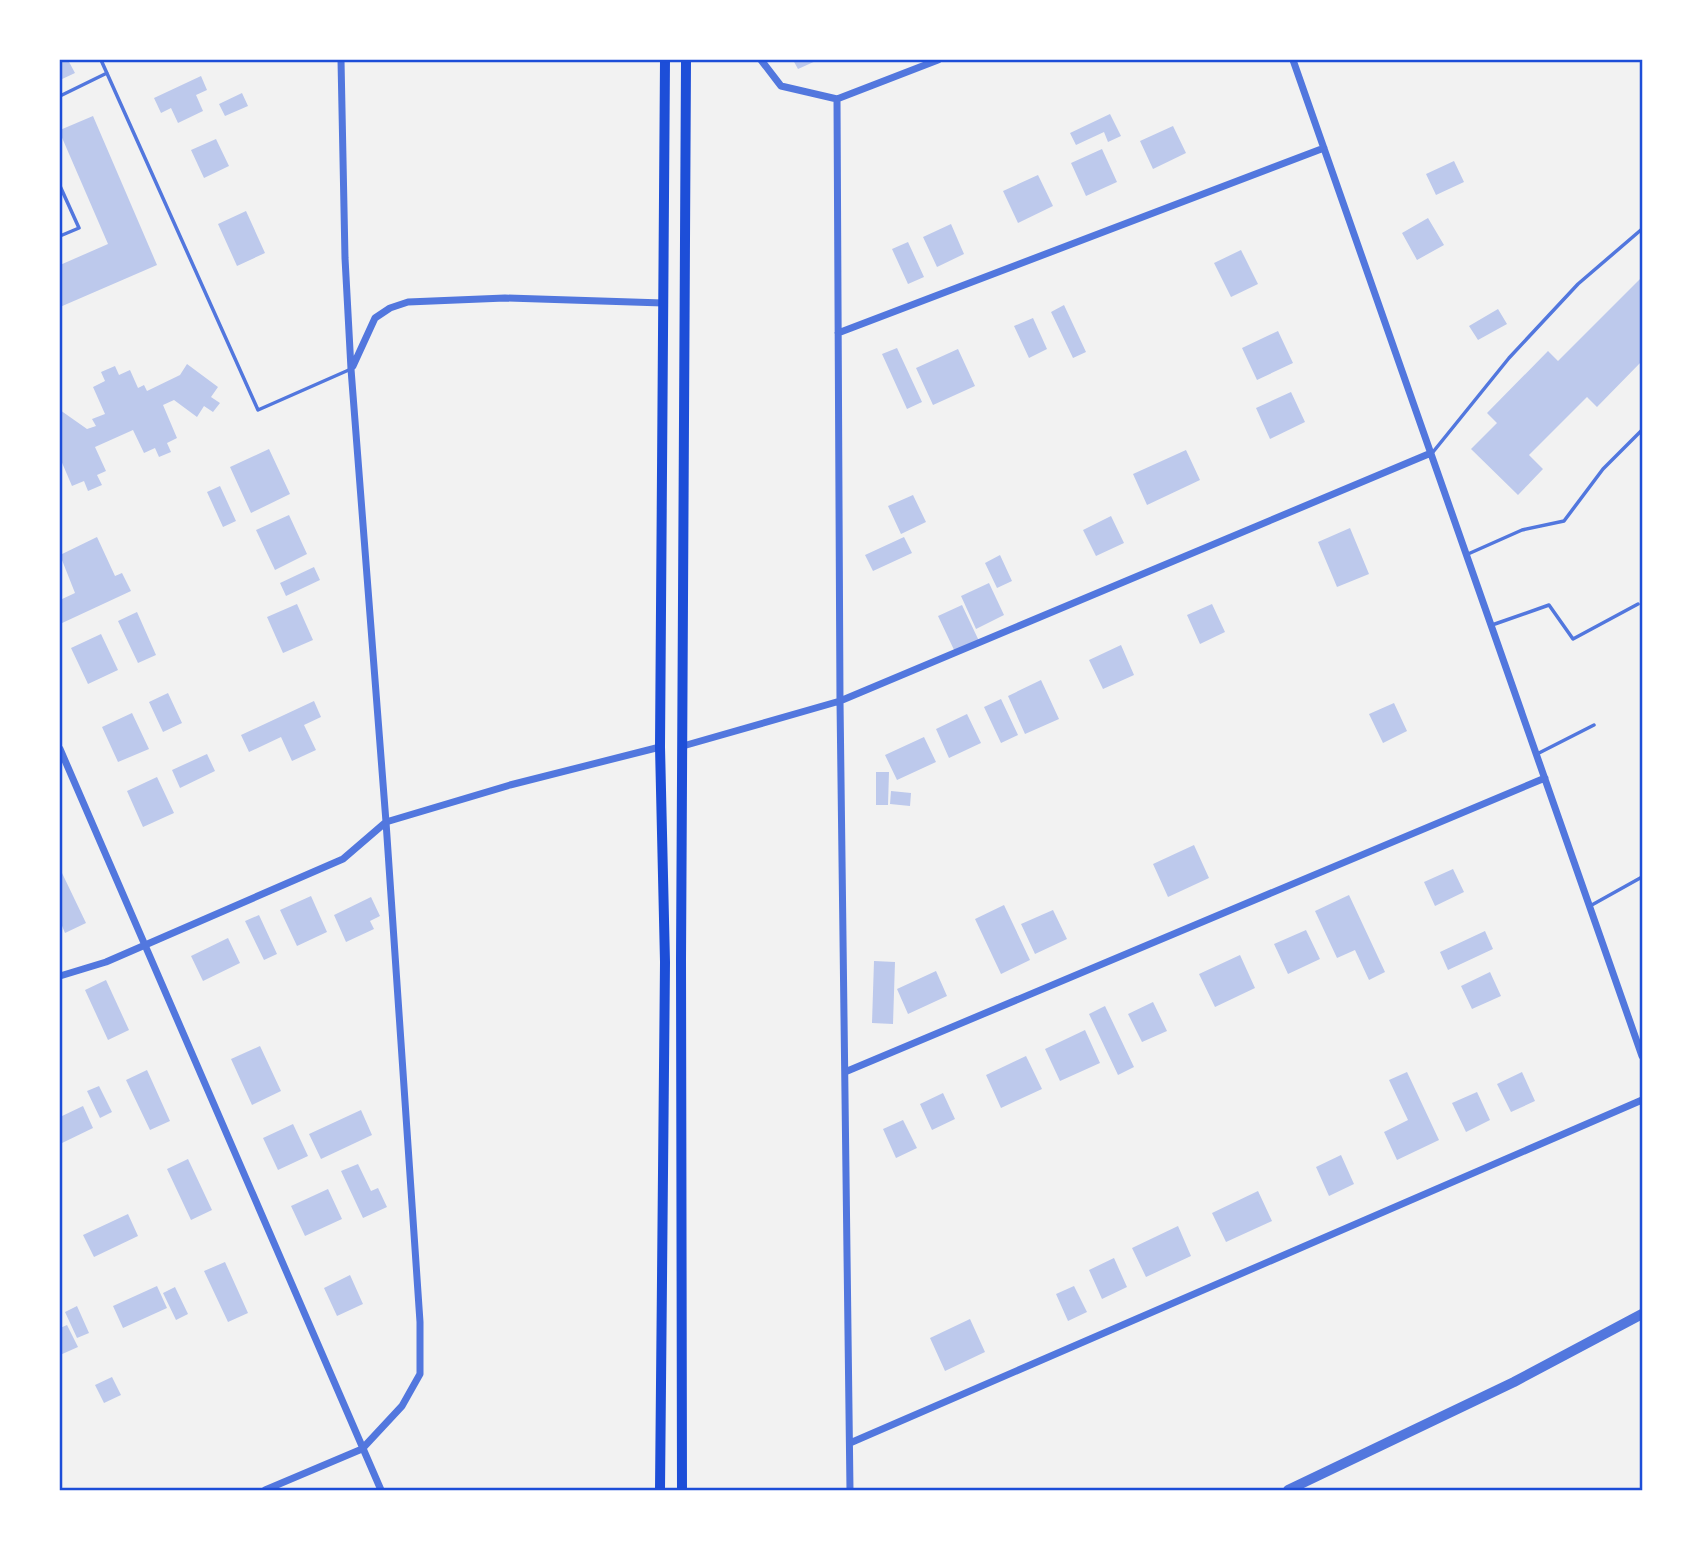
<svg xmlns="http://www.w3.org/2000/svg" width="1702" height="1550" font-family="Overpass,sans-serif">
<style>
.building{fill:#bdc9ec}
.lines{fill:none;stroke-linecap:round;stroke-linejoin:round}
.service{stroke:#5277de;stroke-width:3.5}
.minor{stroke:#5277de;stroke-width:7}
.tertiary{stroke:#5277de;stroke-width:10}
.secondary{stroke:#1d4ed8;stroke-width:10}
.neatline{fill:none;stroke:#1d4ed8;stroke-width:2.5}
</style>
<rect width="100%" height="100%" fill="#f2f2f2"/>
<!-- building -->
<path class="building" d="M 60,60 L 68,60 L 75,73 L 60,80 Z
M 793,60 L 818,60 L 798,69 Z
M 201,76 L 207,90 L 196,95 L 203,111 L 178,123 L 171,108 L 161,113 L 154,98 Z
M 242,93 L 248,106 L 225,116 L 219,104 Z
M 1110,114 L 1121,136 L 1108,142 L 1104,132 L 1076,145 L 1070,133 Z
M 93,116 L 157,265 L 60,307 L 60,265 L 108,244 L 60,133 L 60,130 Z
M 1173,126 L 1186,153 L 1153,169 L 1140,141 Z
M 216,139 L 229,166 L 204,178 L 191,150 Z
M 1102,149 L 1117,182 L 1086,196 L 1071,163 Z
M 1454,161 L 1464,182 L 1436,195 L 1426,174 Z
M 1038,175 L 1053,206 L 1018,223 L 1003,191 Z
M 246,211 L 265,253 L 237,266 L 218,224 Z
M 1428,218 L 1444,245 L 1417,260 L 1402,233 Z
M 951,224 L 964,254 L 937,267 L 923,237 Z
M 908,242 L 924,277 L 908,284 L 892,249 Z
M 1241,250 L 1258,284 L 1231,297 L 1214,263 Z
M 1642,277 L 1642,361 L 1597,407 L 1587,397 L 1529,455 L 1543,469 L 1518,495 L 1471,449 L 1497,423 L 1487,413 L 1548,351 L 1558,361 Z
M 1064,305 L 1086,352 L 1073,358 L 1051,312 Z
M 1498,309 L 1507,324 L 1478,340 L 1469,326 Z
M 1033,318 L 1047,349 L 1029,358 L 1014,326 Z
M 1278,331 L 1293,363 L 1257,380 L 1242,348 Z
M 897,348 L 922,402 L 907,409 L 882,354 Z
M 958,349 L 975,386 L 933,405 L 916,368 Z
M 187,364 L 218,387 L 211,397 L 220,403 L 213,412 L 204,406 L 197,417 L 174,400 L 163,405 L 177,438 L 167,443 L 171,452 L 159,457 L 155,448 L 144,453 L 133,430 L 95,447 L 106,471 L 97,475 L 102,485 L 88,491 L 84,481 L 72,486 L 60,458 L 60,410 L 87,429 L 96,426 L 92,419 L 105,414 L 93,387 L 105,381 L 101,372 L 115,366 L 119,375 L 130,370 L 138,388 L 144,385 L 147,391 L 180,375 Z
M 1291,392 L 1305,422 L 1270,439 L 1256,408 Z
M 269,449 L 290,494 L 251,513 L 230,467 Z
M 1186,450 L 1200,480 L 1147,505 L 1133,474 Z
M 220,486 L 236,521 L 223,527 L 207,492 Z
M 913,495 L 926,522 L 901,534 L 888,506 Z
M 289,515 L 307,554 L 275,570 L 256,530 Z
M 1111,516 L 1124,543 L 1096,556 L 1083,530 Z
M 1350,528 L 1369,574 L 1337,587 L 1318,542 Z
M 97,537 L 115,576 L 122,573 L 131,591 L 60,624 L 60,600 L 75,593 L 60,555 Z
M 904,537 L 912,553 L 873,571 L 865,555 Z
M 1000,555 L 1012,581 L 997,588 L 985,563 Z
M 314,567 L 320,580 L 286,596 L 280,583 Z
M 989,583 L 1004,615 L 976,629 L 961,596 Z
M 297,604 L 313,640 L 283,653 L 267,617 Z
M 1212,604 L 1225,632 L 1200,644 L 1187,615 Z
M 962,605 L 979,641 L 955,652 L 938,616 Z
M 137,612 L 156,655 L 138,663 L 118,621 Z
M 101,634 L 118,670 L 88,684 L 71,648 Z
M 1121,645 L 1134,675 L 1103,689 L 1089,660 Z
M 1041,680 L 1059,719 L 1025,734 L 1008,696 Z
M 168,693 L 182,723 L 163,732 L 149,702 Z
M 1001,699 L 1018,735 L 1001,743 L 984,707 Z
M 314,701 L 321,717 L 304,725 L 316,750 L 292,761 L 281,737 L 249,752 L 241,735 Z
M 1394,703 L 1407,731 L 1383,743 L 1369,714 Z
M 132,713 L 149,749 L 118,762 L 102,727 Z
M 967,714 L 981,743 L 949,758 L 936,729 Z
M 924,737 L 936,762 L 897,780 L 885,755 Z
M 207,754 L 215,771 L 180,788 L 172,770 Z
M 876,772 L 889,772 L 888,805 L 876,805 Z
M 157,777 L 174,813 L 143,827 L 127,791 Z
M 891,791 L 911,793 L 910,806 L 890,804 Z
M 1194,845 L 1209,878 L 1168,897 L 1153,864 Z
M 1453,869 L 1464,892 L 1435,906 L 1424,882 Z
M 62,873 L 86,923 L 65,933 L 60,921 L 60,874 Z
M 1349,895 L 1385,972 L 1369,980 L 1355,950 L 1337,958 L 1315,911 Z
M 311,896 L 327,932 L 297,946 L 280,910 Z
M 371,897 L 380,916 L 370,921 L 374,929 L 346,942 L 334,915 Z
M 1004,905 L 1030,960 L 1001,974 L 975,919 Z
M 1053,910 L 1067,939 L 1035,954 L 1021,924 Z
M 259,915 L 277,954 L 264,960 L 245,921 Z
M 1306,930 L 1320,959 L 1288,974 L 1274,944 Z
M 1485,931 L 1493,949 L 1448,970 L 1440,952 Z
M 228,938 L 240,963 L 203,981 L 191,956 Z
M 1240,955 L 1255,988 L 1215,1007 L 1199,974 Z
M 874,961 L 895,962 L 893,1024 L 872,1023 Z
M 936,971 L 947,996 L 908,1014 L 897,989 Z
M 1490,972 L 1501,996 L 1472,1009 L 1461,986 Z
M 106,980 L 129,1030 L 108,1040 L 85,990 Z
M 1153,1002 L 1167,1031 L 1142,1042 L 1128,1014 Z
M 1105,1006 L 1134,1067 L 1118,1075 L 1089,1014 Z
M 1085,1030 L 1100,1063 L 1060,1081 L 1045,1049 Z
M 260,1046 L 281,1091 L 252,1105 L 231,1059 Z
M 1026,1056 L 1042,1089 L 1001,1108 L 986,1075 Z
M 147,1070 L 170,1121 L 150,1130 L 126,1080 Z
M 1407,1072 L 1439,1140 L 1397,1160 L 1384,1132 L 1408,1120 L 1389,1080 Z
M 1522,1072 L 1535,1101 L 1511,1112 L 1497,1084 Z
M 99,1086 L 112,1112 L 100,1118 L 87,1091 Z
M 1477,1092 L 1490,1120 L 1466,1132 L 1452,1103 Z
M 943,1093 L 955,1119 L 932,1130 L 920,1104 Z
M 83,1106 L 93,1128 L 60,1144 L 60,1117 Z
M 361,1110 L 372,1135 L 321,1159 L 309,1134 Z
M 903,1120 L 917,1148 L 896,1158 L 883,1129 Z
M 293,1124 L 308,1156 L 278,1170 L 263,1138 Z
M 1341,1155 L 1354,1184 L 1329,1196 L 1316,1167 Z
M 188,1159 L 212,1210 L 191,1220 L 167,1169 Z
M 358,1164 L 371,1191 L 378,1188 L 387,1207 L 363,1218 L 341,1171 Z
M 328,1189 L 342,1219 L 305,1236 L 291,1206 Z
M 1258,1191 L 1272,1221 L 1226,1242 L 1212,1213 Z
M 128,1214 L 138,1236 L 94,1257 L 83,1235 Z
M 1178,1226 L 1191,1256 L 1146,1277 L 1132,1248 Z
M 1114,1258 L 1127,1287 L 1102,1299 L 1089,1270 Z
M 225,1262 L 248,1313 L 228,1322 L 204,1271 Z
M 350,1275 L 363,1304 L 337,1316 L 324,1288 Z
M 157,1286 L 167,1308 L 123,1328 L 113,1306 Z
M 1074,1286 L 1087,1312 L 1068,1321 L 1056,1294 Z
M 175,1287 L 188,1314 L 176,1320 L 163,1293 Z
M 77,1306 L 89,1333 L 77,1338 L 65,1312 Z
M 970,1319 L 985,1352 L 945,1371 L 930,1338 Z
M 67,1325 L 78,1347 L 60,1355 L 60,1328 Z
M 112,1377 L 121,1395 L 104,1403 L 95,1385 Z"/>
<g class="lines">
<!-- service -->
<path class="service" d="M 101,60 L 258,410 L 351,369
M 60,96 L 107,73
M 60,186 L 79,228 L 60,236
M 1433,452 L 1509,358 L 1578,284 L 1642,229
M 1468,554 L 1522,530 L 1564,521 L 1603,469 L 1642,430
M 1492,625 L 1549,605 L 1573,639 L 1638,604
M 1537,754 L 1594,725
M 1590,906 L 1642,877"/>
<!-- minor -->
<path class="minor" d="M 761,60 L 781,86 L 837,99
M 1293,60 L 1642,1056
M 837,99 L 840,701 L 850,1490
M 837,99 L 938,60
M 838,333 L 1324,148
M 353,366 L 375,318 L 390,308 L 408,302 L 505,298 L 663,303
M 683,746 L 840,701 L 1431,453
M 60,749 L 381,1490
M 60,976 L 106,962 L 343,859 L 386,822 L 510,785 L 660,747
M 845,1072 L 1545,778
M 850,1443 L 1642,1100
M 265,1490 L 362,1449 L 402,1406 L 420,1374 L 420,1322 L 386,822 L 351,369 L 345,258 L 341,60"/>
<!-- tertiary -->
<path class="tertiary" d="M 1288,1490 L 1514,1382 L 1642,1314"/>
<!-- secondary -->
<path class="secondary" d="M 660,1490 L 665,962 L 660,747 L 665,60
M 682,1490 L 681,959 L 686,60"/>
</g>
<!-- border -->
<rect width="1702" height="1550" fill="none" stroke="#ffffff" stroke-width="122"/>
<rect x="61" y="61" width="1580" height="1428" class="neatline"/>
</svg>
